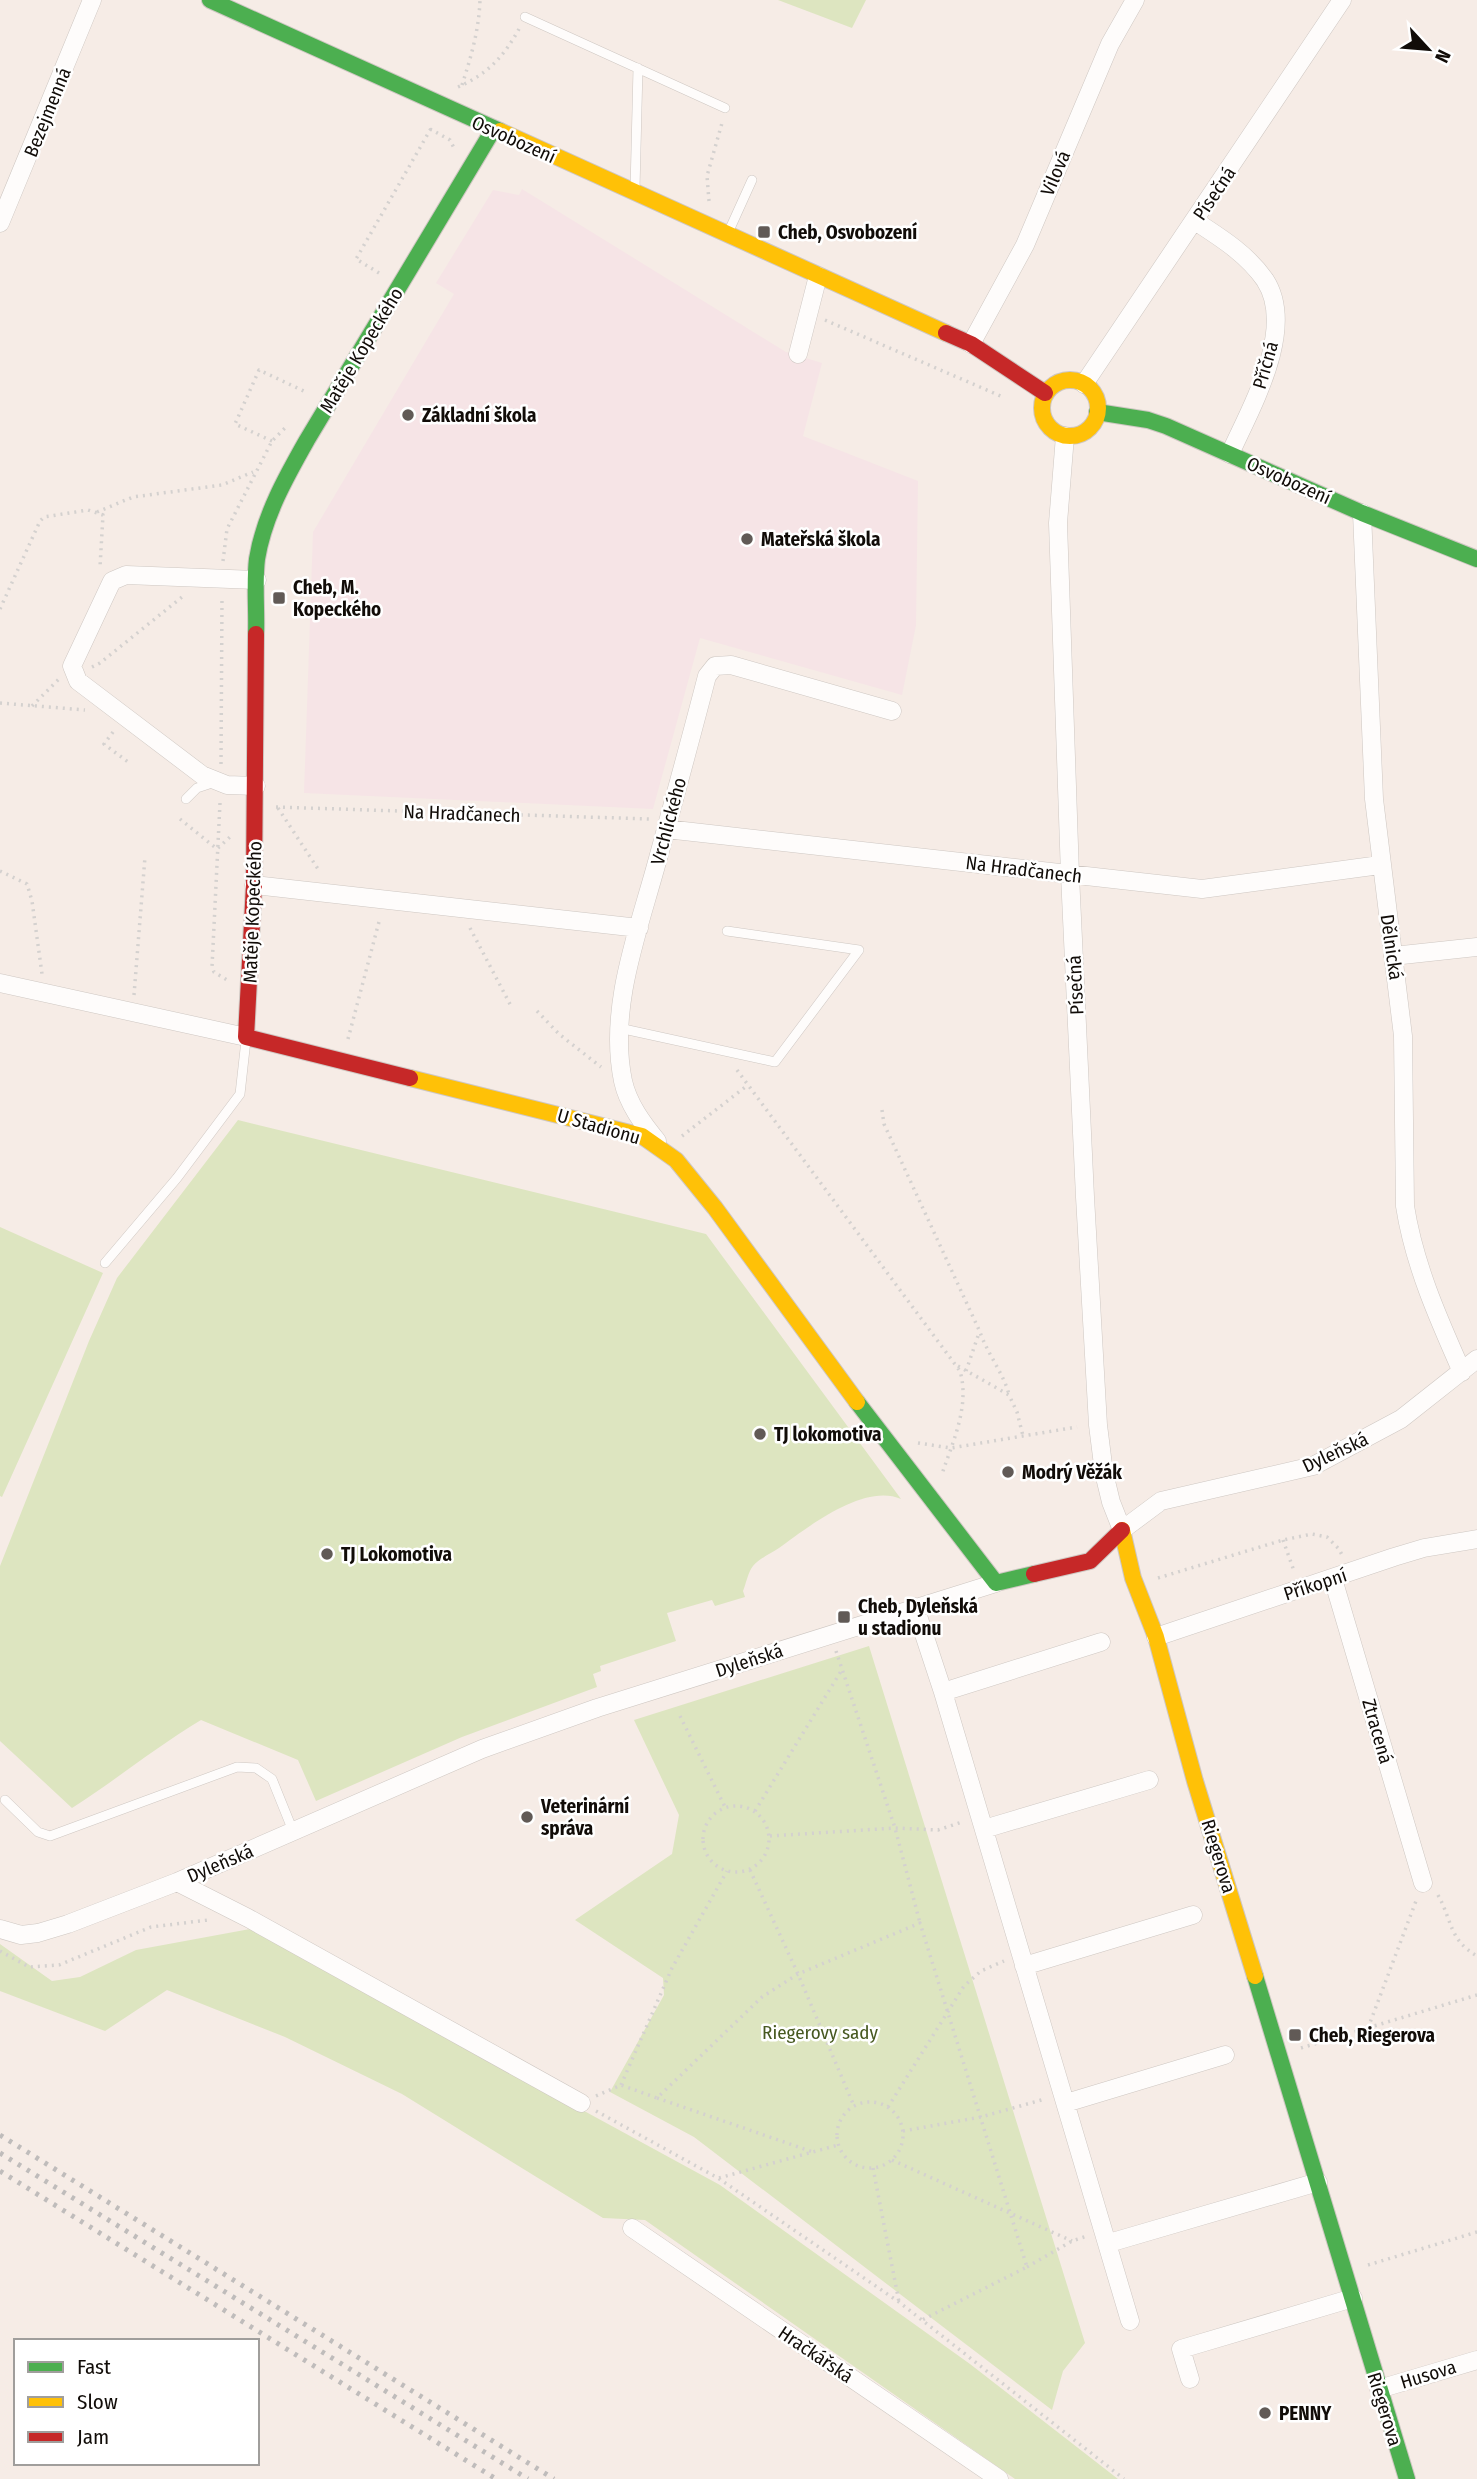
<svg xmlns="http://www.w3.org/2000/svg" width="1477" height="2479" font-family="'Fira Sans Condensed',sans-serif">
<style>
.education{fill:#f6e4e6}
.green{fill:#dde5c0}
.lines{fill:none;stroke-linecap:round;stroke-linejoin:round}
.lane-casing{stroke:#cec7c2;stroke-width:10}
.street-casing{stroke:#cec7c2;stroke-width:19}
.fast-casing{stroke:#cec7c2;stroke-width:18}
.slow-casing{stroke:#cec7c2;stroke-width:18}
.jam-casing{stroke:#cec7c2;stroke-width:18}
.path{stroke:#d4d1cf;stroke-width:3.5;stroke-dasharray:2 5;stroke-linecap:butt}
.lane{stroke:#fefcfb;stroke-width:9}
.street{stroke:#fefcfb;stroke-width:18}
.fast{stroke:#4caf50;stroke-width:16}
.slow{stroke:#ffc107;stroke-width:16}
.jam{stroke:#c62828;stroke-width:16}
.rail{stroke:#bfbcbb;stroke-width:5;stroke-dasharray:3.5 7;stroke-linecap:butt}
.poi-dot{fill:#615a56;stroke:#fff;stroke-width:2.5}
.labels{text-anchor:middle;stroke-width:5;stroke-linejoin:round;paint-order:stroke}
.street-label{font-size:19px;fill:#110c08;stroke:#fff}
.poi-label{font-size:19px;font-weight:bold;fill:#110c08;stroke:#fff;text-anchor:start}
.park-label{font-size:19px;fill:#475920;stroke:#fff}
</style>
<rect width="100%" height="100%" fill="#f6ece6"/>
<!-- education -->
<path class="education" d="M 522,189 L 786,352 L 822,363 L 803,436 L 918,481 L 916,625 L 902,695 L 700,638 L 653,809 L 304,793 L 313,532 L 454,294 L 436,283 L 493,190 L 519,195 Z"/>
<!-- green -->
<path class="green" d="M 778,0 L 866,0 L 852,28 Z
M 238,1120 L 706,1234 L 901,1499 C 864,1483 808,1527 779,1548 C 771,1553 759,1559 753,1566 C 748,1572 746,1584 743,1591 L 745,1597 L 715,1606 L 712,1600 L 667,1613 L 676,1641 L 600,1666 L 601,1671 L 593,1674 L 597,1687 L 462,1737 L 316,1801 L 298,1760 L 201,1720 C 156,1747 116,1780 72,1808 L 0,1741 L 0,1566 L 89,1341 L 117,1278 Z
M 0,1227 L 103,1273 L 2,1497 L 0,1496 Z
M 869,1646 L 1085,2343 L 1063,2371 L 1052,2410 L 694,2137 L 610,2092 L 664,1995 L 663,1978 L 575,1920 L 672,1854 L 679,1815 L 634,1720 Z
M 250,1929 L 720,2185 L 970,2364 L 1118,2479 L 1015,2479 L 645,2220 L 603,2218 L 402,2094 L 285,2037 L 167,1990 L 105,2031 L 0,1991 L 0,1944 L 52,1981 L 80,1977 L 136,1950 Z"/>
<g class="lines">
<defs>
<path id="lane" d="M 525,17 L 725,108
M 635,189 L 638,68
M 728,233 L 752,180
M 186,799 L 197,788 L 212,783
M 619,1028 L 775,1062 L 859,950 L 727,931
M 105,1263 L 177,1178 L 240,1094 L 246,1040
M 5,1800 L 38,1832 L 50,1836 L 237,1767 L 256,1768 L 272,1779 L 293,1831"/>
<path id="street" d="M 1195,221 C 1221,238 1247,254 1265,280 C 1297,329 1250,409 1230,454
M 0,223 L 92,0
M 971,344 L 1025,245 L 1110,44 L 1135,0
M 798,354 L 818,276
M 1084,384 L 1342,0
M 1065,436 L 1058,523 L 1070,875 L 1085,1197 L 1098,1425 L 1104,1473 L 1111,1502 L 1122,1530 L 1161,1501 L 1313,1466 L 1401,1419 L 1477,1359
M 1362,513 L 1374,799 L 1403,1036 L 1405,1206 C 1414,1264 1438,1318 1462,1372
M 256,786 L 227,785 L 202,775 L 78,681 L 72,666 L 112,581 L 126,575 L 257,580
M 666,829 L 1202,889 L 1380,865
M 254,885 L 639,928
M 1393,956 L 1477,947
M 0,983 L 246,1037
M 657,1141 C 643,1124 628,1104 623,1081 C 608,1008 638,932 657,862 C 674,800 691,738 707,676 L 715,666 L 731,665 L 892,711
M 1333,1579 L 1423,1883
M 915,1607 L 943,1692 L 1130,2321
M 1156,1637 L 1394,1557 L 1424,1548 L 1477,1539
M 943,1692 L 1101,1642
M 984,1829 L 1149,1780
M 177,1882 L 248,1918 L 581,2103
M 0,1929 L 21,1935 L 38,1933 L 68,1924 L 177,1882 L 482,1749 L 597,1708 L 996,1583
M 1024,1966 L 1193,1915
M 1066,2103 L 1225,2055
M 632,2228 L 999,2479
M 1109,2243 L 1318,2182
M 1190,2379 L 1181,2349 L 1353,2298
M 1379,2389 L 1477,2360"/>
<path id="fast" d="M 210,0 L 500,131
M 1097,412 L 1148,420 L 1166,426 L 1362,513 L 1477,559
M 256,634 C 257,610 254,583 257,559 C 264,516 286,477 307,440 L 493,130
M 857,1402 L 996,1583 L 1034,1574
M 1255,1976 L 1407,2479"/>
<path id="slow" d="M 500,131 L 946,333
M1042 408a28 28 0 1 1 56 0a28 28 0 1 1-56 0Z
M 410,1078 L 642,1136 L 676,1160 L 715,1208 L 857,1402
M 1122,1530 L 1133,1578 L 1156,1637 L 1195,1781 L 1255,1976"/>
<path id="jam" d="M 946,333 L 971,344 L 1045,393
M 256,634 L 254,885 L 246,1037 L 410,1078
M 1034,1574 L 1090,1561 L 1122,1530"/>
</defs>
<!-- lane casing -->
<use href="#lane" class="lane-casing"/>
<!-- street casing -->
<use href="#street" class="street-casing"/>
<!-- fast casing -->
<use href="#fast" class="fast-casing"/>
<!-- slow casing -->
<use href="#slow" class="slow-casing"/>
<!-- jam casing -->
<use href="#jam" class="jam-casing"/>
<!-- path -->
<path class="path" d="M 462,85 C 471,57 479,30 480,0
M 458,87 C 488,74 504,56 519,29
M 430,129 L 450,140 L 455,150
M 709,201 L 707,176 L 722,123
M 379,273 L 356,259 L 433,125
M 825,320 L 1003,397
M 272,441 L 235,424 L 259,370 L 308,393
M 97,512 L 133,497 L 222,485 L 253,472
M 223,561 L 227,529 L 272,441 L 287,426
M 0,609 L 40,521 L 44,517 L 88,510 L 103,515 L 100,567
M 92,667 L 100,663 L 182,597
M 0,703 L 85,710
M 32,706 L 59,679
M 113,732 L 104,744 L 128,762
M 221,764 L 222,597
M 220,803 L 212,967 L 214,972 L 227,980
M 276,807 L 649,819
M 278,808 L 320,872
M 180,819 L 217,849 L 231,836
M 0,871 L 27,884 L 32,901 L 42,974
M 470,928 L 511,1006
M 134,995 L 145,857
M 537,1011 L 559,1034 L 601,1067
M 348,1039 L 380,918
M 737,1070 L 960,1371 C 970,1406 953,1441 942,1474
M 882,1110 L 884,1124 L 980,1332 C 987,1353 1005,1376 1009,1395
M 682,1136 L 748,1085
M 958,1366 L 1009,1395 L 1017,1412 L 1023,1436
M 966,1371 L 979,1333
M 918,1443 L 951,1448 L 1077,1427
M 1283,1540 L 1294,1571
M 1158,1578 L 1283,1540 L 1312,1534 L 1327,1537 L 1339,1549 L 1342,1555
M 836,1651 L 895,1828 L 920,1923
M 680,1716 L 725,1807
M703 1839a33 33 0 1 1 66 0a33 33 0 1 1-66 0Z
M 755,1811 L 843,1668
M 770,1836 L 895,1828 L 938,1830 L 962,1822
M 750,1870 L 798,1974 L 854,2106
M 1438,1895 C 1452,1920 1449,1940 1477,1956
M 0,1951 L 29,1967 L 59,1965 L 151,1927 L 208,1920
M 1368,2028 L 1416,1901
M 1301,2048 L 1477,1995
M 621,2085 L 672,1968 L 727,1871
M 596,2096 L 621,2085 L 657,2098 L 762,1997 L 798,1974 L 920,1923 L 1027,2267 L 922,2320
M 657,2098 L 813,2152
M837 2135a33 33 0 1 1 66 0a33 33 0 1 1-66 0Z
M 888,2107 L 964,1986 L 981,1971 L 1004,1961
M 596,2111 L 718,2178 L 899,2302 L 1124,2479
M 903,2131 L 981,2117 L 1045,2099
M 892,2160 L 1072,2241
M 873,2168 L 899,2302
M 719,2178 L 838,2145
M 1368,2265 L 1477,2232
M 1027,2267 L 1072,2241 L 1087,2236"/>
<!-- lane -->
<use href="#lane" class="lane"/>
<!-- street -->
<use href="#street" class="street"/>
<!-- fast -->
<use href="#fast" class="fast"/>
<!-- slow -->
<use href="#slow" class="slow"/>
<!-- jam -->
<use href="#jam" class="jam"/>
<!-- rail -->
<path class="rail" d="M 0,2135 L 554,2479
M 0,2153 L 528,2479
M 0,2171 L 496,2479"/>
</g>
<!-- markers -->
<g class="poi-dot">
<rect x="757" y="225" width="14" height="14" rx="3.5"/>
<circle cx="408" cy="415" r="7"/>
<circle cx="747" cy="539" r="7"/>
<rect x="272" y="591" width="14" height="14" rx="3.5"/>
<circle cx="760" cy="1434" r="7"/>
<circle cx="1008" cy="1472" r="7"/>
<circle cx="327" cy="1554" r="7"/>
<rect x="837" y="1610" width="14" height="14" rx="3.5"/>
<circle cx="527" cy="1817" r="7"/>
<rect x="1288" y="2028" width="14" height="14" rx="3.5"/>
<circle cx="1265" cy="2413" r="7"/>
</g>
<g class="labels">
<!-- street labels -->
<g class="street-label">
<text transform="translate(47 112) rotate(-68)" y="7">Bezejmenná</text>
<text transform="translate(514 139) rotate(24)" y="7">Osvobození</text>
<text transform="translate(1055 173) rotate(-67)" y="7">Vilová</text>
<text transform="translate(1214 193) rotate(-56)" y="7">Písečná</text>
<text transform="translate(361 350) rotate(-59)" y="7">Matěje Kopeckého</text>
<text transform="translate(1265 365) rotate(-74)" y="7">Příčná</text>
<text transform="translate(1289 480) rotate(24)" y="7">Osvobození</text>
<text transform="translate(462 813) rotate(2)" y="7">Na Hradčanech</text>
<text transform="translate(668 821) rotate(-75)" y="7">Vrchlického</text>
<text transform="translate(1024 869) rotate(7)" y="7">Na Hradčanech</text>
<text transform="translate(252 912) rotate(-88)" y="7">Matěje Kopeckého</text>
<text transform="translate(1392 947) rotate(82)" y="7">Dělnická</text>
<text transform="translate(1075 985) rotate(-93)" y="7">Písečná</text>
<text transform="translate(599 1126) rotate(16)" y="7">U Stadionu</text>
<text transform="translate(1335 1452) rotate(-25)" y="7">Dyleňská</text>
<text transform="translate(1315 1584) rotate(-18)" y="7">Příkopní</text>
<text transform="translate(749 1660) rotate(-18)" y="7">Dyleňská</text>
<text transform="translate(1378 1731) rotate(74)" y="7">Ztracená</text>
<text transform="translate(1219 1856) rotate(73)" y="7">Riegerova</text>
<text transform="translate(220 1863) rotate(-23)" y="7">Dyleňská</text>
<text transform="translate(816 2354) rotate(34)" y="7">Hračkářská</text>
<text transform="translate(1428 2374) rotate(-17)" y="7">Husova</text>
<text transform="translate(1385 2409) rotate(73)" y="7">Riegerova</text>
</g>
<!-- poi labels -->
<g class="poi-label">
<text x="778" y="239">Cheb, Osvobození</text>
<text x="422" y="422">Základní škola</text>
<text x="761" y="546">Mateřská škola</text>
<text x="293" y="594">Cheb, M.<tspan x="293" dy="22">Kopeckého</tspan></text>
<text x="774" y="1441">TJ lokomotiva</text>
<text x="1022" y="1479">Modrý Věžák</text>
<text x="341" y="1561">TJ Lokomotiva</text>
<text x="858" y="1613">Cheb, Dyleňská<tspan x="858" dy="22">u stadionu</tspan></text>
<text x="541" y="1813">Veterinární<tspan x="541" dy="22">správa</tspan></text>
<text x="1309" y="2042">Cheb, Riegerova</text>
<text x="1279" y="2420">PENNY</text>
</g>
<!-- park labels -->
<g class="park-label">
<text x="820" y="2039">Riegerovy sady</text>
</g>
</g>
<!-- legend -->
<rect x="14" y="2339" width="245" height="126" fill="#ffffff" stroke="#a09e9c" stroke-width="2"/>
<rect x="28" y="2362" width="35" height="10" fill="#4caf50" stroke="#a09e9c" stroke-width="2"/>
<text x="77" y="2374" font-size="21" fill="#110c08">Fast</text>
<rect x="28" y="2397" width="35" height="10" fill="#ffc107" stroke="#a09e9c" stroke-width="2"/>
<text x="77" y="2409" font-size="21" fill="#110c08">Slow</text>
<rect x="28" y="2432" width="35" height="10" fill="#c62828" stroke="#a09e9c" stroke-width="2"/>
<text x="77" y="2444" font-size="21" fill="#110c08">Jam</text>
<!-- north arrow -->
<g transform="translate(1428 49) rotate(116)" stroke="#ffffff" stroke-width="5" paint-order="stroke">
<path d="M0-5L12 26L0 18L-12 26Z" fill="#110c08"/>
<text y="-10" font-size="19" font-weight="bold" text-anchor="middle" fill="#110c08">N</text>
</g>
</svg>
